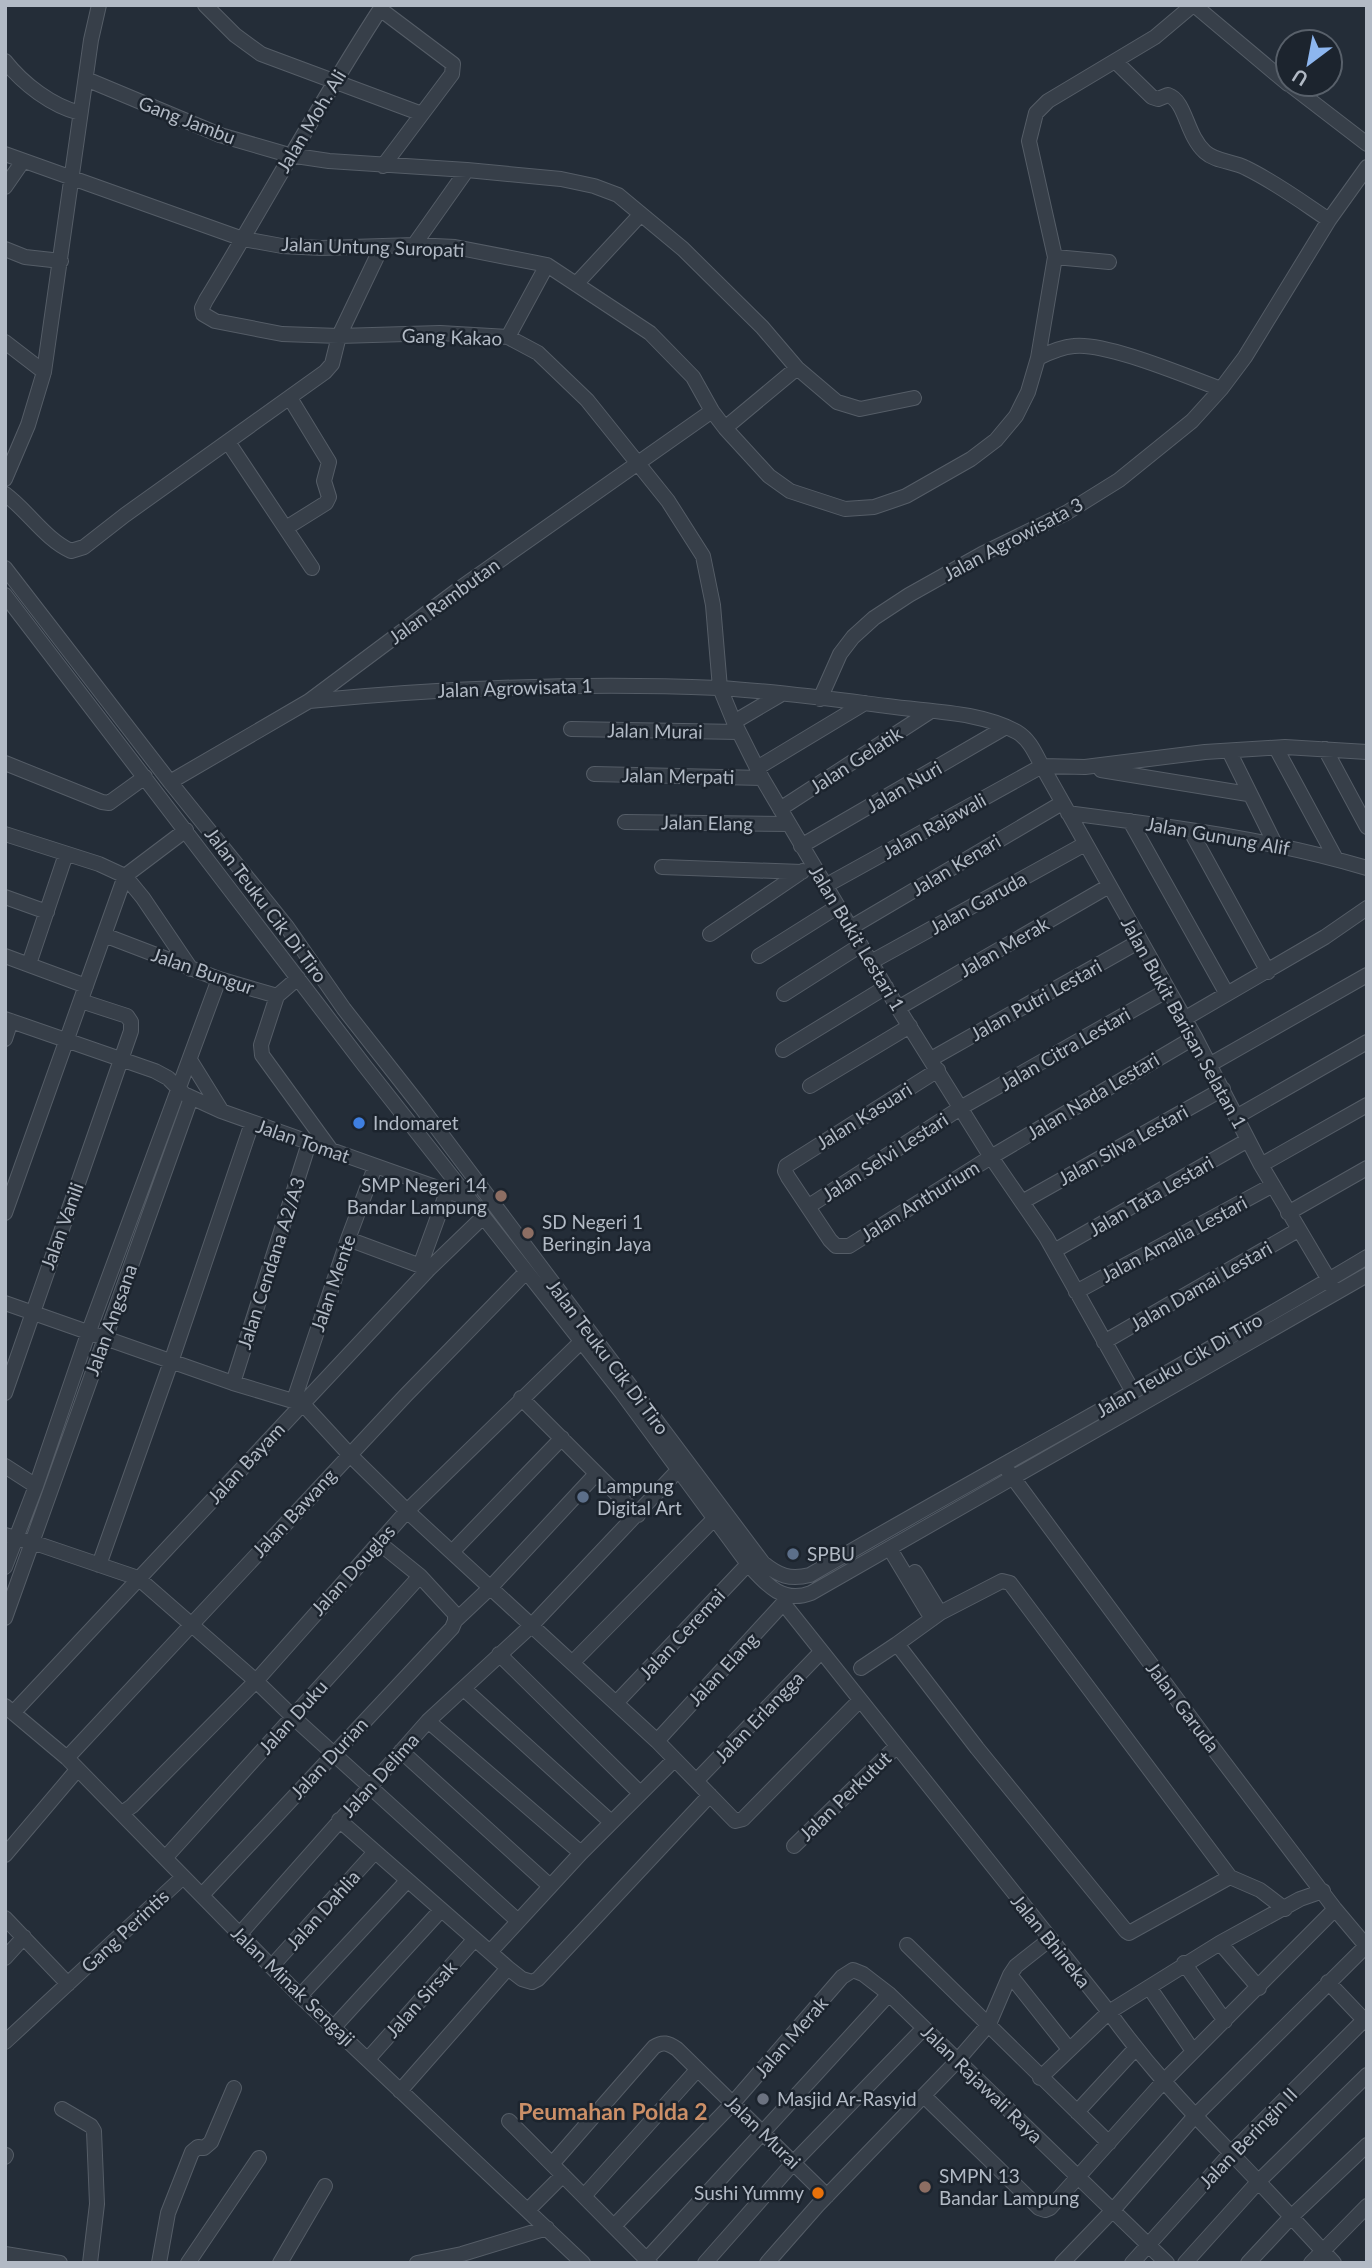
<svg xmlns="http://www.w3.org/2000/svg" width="1372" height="2268" font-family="Lato,sans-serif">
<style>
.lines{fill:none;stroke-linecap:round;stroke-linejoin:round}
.minor-casing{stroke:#555d67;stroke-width:16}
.minor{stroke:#373f49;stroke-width:14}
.shop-dot{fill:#3f7fe0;stroke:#1c242e;stroke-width:2.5}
.education-dot{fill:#8d6e63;stroke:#1c242e;stroke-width:2.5}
.service-dot{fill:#5c6f8a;stroke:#1c242e;stroke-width:2.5}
.worship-dot{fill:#6b7280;stroke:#1c242e;stroke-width:2.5}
.food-dot{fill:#e8710a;stroke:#1c242e;stroke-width:2.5}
.labels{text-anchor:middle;stroke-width:5;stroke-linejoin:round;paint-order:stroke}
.street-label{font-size:19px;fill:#b2bac5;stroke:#1c242e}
.poi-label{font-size:19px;fill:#b2bac5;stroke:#1c242e;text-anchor:start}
.quarter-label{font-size:23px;font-weight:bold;fill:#cb8f67;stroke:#1c242e}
</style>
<rect width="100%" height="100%" fill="#242d38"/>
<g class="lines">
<defs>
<path id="minor" d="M 205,5 L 235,35 L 261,54 L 422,114
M 383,5 C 320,101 266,202 206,300 L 202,308 L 203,314 L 215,321 L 282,334 L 339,336 L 440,333 L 508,337 L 538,353 L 587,400 L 668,501 L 703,556 L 713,605 L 720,688 L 734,722 L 762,778 L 898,1008 L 991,1157 L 1046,1237 L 1133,1392
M 1194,5 L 1288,84
M 380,9 L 453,64 L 452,74 L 383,166
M 5,61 C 23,84 52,106 80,113
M 1116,62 L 1152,97 L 1158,99 L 1168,95 C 1186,101 1186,135 1205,152 C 1216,162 1233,161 1246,168 C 1275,182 1302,202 1329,220
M 86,79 L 220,135 L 289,155 L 329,161 L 467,170 L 561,179 L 594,186 L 618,195 L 683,249 L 762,327 L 797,368 L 837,402 L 860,409 L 914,398
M 1289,84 L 1367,144
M 5,154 L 243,239 L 282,246 L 321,248 L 414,245 L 455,247 L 547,265 L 650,333 L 693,377 L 712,411 L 725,428 L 769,476 L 790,491 L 845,509 L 874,507 L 906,496 L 971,459 L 996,440 L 1016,416 L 1028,392 L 1038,358 C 1050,352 1061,347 1074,346 C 1106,342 1188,377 1221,389
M 5,187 L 23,161
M 414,245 L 467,170
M 5,249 L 25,257 L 61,261
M 1055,257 L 1109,262
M 577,283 L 641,214
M 508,337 L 547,265
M 5,342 L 44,372
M 1038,358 L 1055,257 L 1029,141 L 1036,113 L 1048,101 L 1155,37 L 1193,5
M 725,428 L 797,368
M 228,442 L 312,568
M 5,479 L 28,425 L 44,372 L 91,40 L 99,5
M 5,494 C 28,511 45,539 71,551 L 84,547 L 125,515 L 325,372 L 332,364 L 339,336 L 382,246
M 286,528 L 326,503 L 329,497 L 324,481 L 329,462 L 290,398
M 5,568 L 170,782 L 287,927 L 344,1009 L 421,1107 L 763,1563 C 779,1576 790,1580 810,1575 C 994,1467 1184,1367 1367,1257
M 5,595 L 364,1065 L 622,1393 L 748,1564 C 766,1584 782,1604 811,1593 L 1367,1275
M 820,699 L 840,654 L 853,637 L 874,618 L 909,595 L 982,554 L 1066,513 L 1119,480 L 1192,421 L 1221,389 L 1245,357 L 1329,220 L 1367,167
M 309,701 C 445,688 581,682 718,688 C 774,691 832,699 887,706 C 929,712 979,711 1017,732 C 1030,740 1035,753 1042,766 L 1085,767 L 1205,752 L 1285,747 L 1367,752
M 734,722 L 780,695
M 571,729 L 739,732
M 1276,748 L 1336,859
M 1325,749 L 1367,827
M 1229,751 L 1276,846
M 5,763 L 102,802 L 109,803 L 145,777
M 757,768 L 865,703
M 1101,770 L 1248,794
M 594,774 L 762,778
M 170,782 L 309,701 L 459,589 L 712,411
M 780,809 L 931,711
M 1068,813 C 1168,826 1270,839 1367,868
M 1130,821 L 1227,994
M 625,822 L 789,824
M 1190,830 L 1268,972
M 5,834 L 99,864 L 125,876 L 143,898 L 191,969
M 801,846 L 1006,727
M 662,867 L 802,872
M 825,886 L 1042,766 L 1195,1037 L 1261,1165 L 1332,1285
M 5,897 L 47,912
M 850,928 L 1062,803
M 710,934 L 803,871
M 104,935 L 219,979 L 277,996 L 298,978
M 5,956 L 86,986
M 759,956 L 837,907
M 871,962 L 1085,844
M 29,964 L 66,854
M 784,994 L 861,945
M 277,996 L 261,1045 L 262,1055 L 331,1150
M 898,1008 L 1109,886
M 5,1019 L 155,1071 L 168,1078 L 184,1094 L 221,1111 L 469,1199
M 1184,1019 L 1325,937 L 1367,908
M 5,1039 L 11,1021
M 783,1050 L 886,987
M 931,1059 L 1140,941
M 190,1060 L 221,1110
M 1209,1065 L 1367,975
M 938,1070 L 786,1166 L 785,1171 L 788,1177 L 830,1240 L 836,1246 L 849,1246 L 991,1157 L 1195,1037
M 810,1086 L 910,1026
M 1236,1117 L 1367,1042
M 1261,1165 L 1367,1105
M 1022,1202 L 1223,1089
M 809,1206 L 962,1107 L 1168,990
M 5,1213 L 125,876 L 186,830
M 1288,1213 L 1367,1168
M 348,1239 L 429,1269
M 1054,1251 L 1248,1140
M 420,1266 L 447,1192
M 1076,1292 L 1273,1185
M 5,1303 L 233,1383 L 303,1404 L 349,1454 L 407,1511 L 657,1741 L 735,1821 L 743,1819 L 859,1701
M 1104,1342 L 1298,1230
M 233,1383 L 309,1143
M 5,1393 L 131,1031 L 131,1022 L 127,1016 L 81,1001
M 521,1398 L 638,1515
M 294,1400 L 348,1239 L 375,1167
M 5,1466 L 36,1486
M 1008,1471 L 1207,1740 L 1335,1909 L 1367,1947
M 5,1535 L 32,1542 L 138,1578 L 256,1681 L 293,1717 L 518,1921
M 378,1542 L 420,1576 L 455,1614 L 455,1621
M 890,1549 L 932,1619
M 453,1551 L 562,1438
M 99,1565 L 171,1362 L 252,1123
M 5,1567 L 36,1486 L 89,1331 L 219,979
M 915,1572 L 940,1613
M 784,1604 L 1109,2012 C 1147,2065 1186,2107 1231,2153 C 1266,2189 1300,2226 1334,2263
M 5,1618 L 191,1098
M 499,1654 L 640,1793
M 573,1662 L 714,1519
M 861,1668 L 897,1644
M 464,1689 L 611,1822
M 616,1703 L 748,1564
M 5,1706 L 67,1758 L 300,1996 L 583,2263
M 13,1713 L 429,1269 L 483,1217
M 428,1721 L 581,1853
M 657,1741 L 788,1598
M 401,1751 L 550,1886
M 67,1758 L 406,1395 L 526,1272
M 696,1781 L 821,1652
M 122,1813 L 132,1806 L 256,1681 L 407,1511 L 587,1336
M 339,1820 L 508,1968 L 522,1979 L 532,1982 L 538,1979 L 710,1795
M 794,1846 L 897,1746
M 5,1855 L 77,1770
M 166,1857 L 420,1576
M 1230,1877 L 1129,1933 L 1126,1931 L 977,1748 L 897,1644 L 940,1613 L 1002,1581 L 1010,1583 L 1230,1877 L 1260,1890 L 1285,1909
M 202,1895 L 452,1628 L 455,1621 L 491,1587 L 596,1474
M 5,1918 L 68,1984
M 239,1935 L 428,1721 L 531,1626 L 684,1464
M 1220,1943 L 1259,1988
M 907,1945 L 1109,2143
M 490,1952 L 581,1853 L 674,1760
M 5,1958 L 24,1937
M 1184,1963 L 1225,2021
M 272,1966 L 374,1853
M 1010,1975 L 1069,2049
M 1328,1982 L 1367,2023
M 1149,1987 L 1193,2051
M 300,1996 L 407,1881
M 334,2027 L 441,1910
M 5,2042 L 183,1877
M 368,2059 L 474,1940
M 1040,2078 L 1109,2012 L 1220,1943 L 1300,1899 L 1323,1891
M 400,2091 L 508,1968
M 924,2096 L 1039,2208 L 1045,2210 L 1050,2208 L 1163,2082 L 1335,1909
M 62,2109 L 91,2126 L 94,2131 L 97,2204 L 90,2263
M 1077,2112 L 1135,2049
M 509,2121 L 650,2263
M 5,2157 L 6,2155
M 552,2164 L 654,2047 C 663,2041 668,2043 677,2049 L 827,2196
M 584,2196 L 697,2070
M 528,2210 L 563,2175
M 614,2226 L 733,2103 L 842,1977 L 853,1970 L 863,1974 L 889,1994 L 1167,2263
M 5,2254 L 60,2263
M 647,2259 L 889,1994
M 159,2263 L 168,2213 L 192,2152 L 198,2147 L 204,2148 L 211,2142 L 234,2088
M 188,2263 L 259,2158
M 280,2263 L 325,2186
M 417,2263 L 462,2254 L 547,2228
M 705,2263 L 794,2162 L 924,2028
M 767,2263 L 818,2205 L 957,2061 L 989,2024 L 1010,1975 L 1016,1966 L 1049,1940
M 1062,2263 L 1114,2209 L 1194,2117 L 1366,1946
M 1132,2263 L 1231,2153 L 1367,2017
M 1185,2263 L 1258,2182 L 1367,2075
M 1248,2263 L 1291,2217 L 1367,2145
M 1311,2263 L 1367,2206"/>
</defs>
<!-- minor casing -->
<use href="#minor" class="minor-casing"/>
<!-- minor -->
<use href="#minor" class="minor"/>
</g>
<!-- markers -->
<circle class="shop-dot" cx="359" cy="1123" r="7"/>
<g class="education-dot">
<circle cx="501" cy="1196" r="7"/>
<circle cx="528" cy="1233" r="7"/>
<circle cx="925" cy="2187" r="7"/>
</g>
<g class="service-dot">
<circle cx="583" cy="1497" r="7"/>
<circle cx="793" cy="1554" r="7"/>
</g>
<circle class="worship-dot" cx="763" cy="2099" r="7"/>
<circle class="food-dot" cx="818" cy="2193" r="7"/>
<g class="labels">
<!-- street labels -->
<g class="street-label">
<text transform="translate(187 120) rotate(21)" y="7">Gang Jambu</text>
<text transform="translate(311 121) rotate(-59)" y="7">Jalan Moh. Ali</text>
<text transform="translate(373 247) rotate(2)" y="7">Jalan Untung Suropati</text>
<text transform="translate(452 337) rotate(2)" y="7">Gang Kakao</text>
<text transform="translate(1013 539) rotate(-28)" y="7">Jalan Agrowisata 3</text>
<text transform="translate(444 601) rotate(-36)" y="7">Jalan Rambutan</text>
<text transform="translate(515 688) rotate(-2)" y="7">Jalan Agrowisata 1</text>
<text transform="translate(655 731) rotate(1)" y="7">Jalan Murai</text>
<text transform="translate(856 760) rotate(-33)" y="7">Jalan Gelatik</text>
<text transform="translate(678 776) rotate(1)" y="7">Jalan Merpati</text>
<text transform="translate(904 787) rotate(-30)" y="7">Jalan Nuri</text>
<text transform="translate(707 823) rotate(1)" y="7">Jalan Elang</text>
<text transform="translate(934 826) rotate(-29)" y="7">Jalan Rajawali</text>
<text transform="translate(1218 836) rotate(10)" y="7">Jalan Gunung Alif</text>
<text transform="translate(956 865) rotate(-31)" y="7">Jalan Kenari</text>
<text transform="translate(978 903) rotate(-29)" y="7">Jalan Garuda</text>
<text transform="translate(266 905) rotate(53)" y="7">Jalan Teuku Cik Di Tiro</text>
<text transform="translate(857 938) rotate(59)" y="7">Jalan Bukit Lestari 1</text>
<text transform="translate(1004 947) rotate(-30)" y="7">Jalan Merak</text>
<text transform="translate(203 971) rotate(19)" y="7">Jalan Bungur</text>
<text transform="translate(1036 1000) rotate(-29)" y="7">Jalan Putri Lestari</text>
<text transform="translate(1184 1023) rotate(61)" y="7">Jalan Bukit Barisan Selatan 1</text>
<text transform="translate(1065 1049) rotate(-30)" y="7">Jalan Citra Lestari</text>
<text transform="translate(1093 1096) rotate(-31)" y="7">Jalan Nada Lestari</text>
<text transform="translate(864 1116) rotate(-32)" y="7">Jalan Kasuari</text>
<text transform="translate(303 1141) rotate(19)" y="7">Jalan Tomat</text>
<text transform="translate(1123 1145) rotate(-29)" y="7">Jalan Silva Lestari</text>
<text transform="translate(885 1157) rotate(-33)" y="7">Jalan Selvi Lestari</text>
<text transform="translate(1151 1196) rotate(-30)" y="7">Jalan Tata Lestari</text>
<text transform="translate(920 1201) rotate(-32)" y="7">Jalan Anthurium</text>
<text transform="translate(62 1226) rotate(-70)" y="7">Jalan Vanili</text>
<text transform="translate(1174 1239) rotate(-28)" y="7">Jalan Amalia Lestari</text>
<text transform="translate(271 1263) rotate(-72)" y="7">Jalan Cendana A2/A3</text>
<text transform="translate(333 1283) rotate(-71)" y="7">Jalan Mente</text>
<text transform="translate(1201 1286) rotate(-30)" y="7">Jalan Damai Lestari</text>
<text transform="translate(111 1320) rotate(-70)" y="7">Jalan Angsana</text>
<text transform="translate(608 1357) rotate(53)" y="7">Jalan Teuku Cik Di Tiro</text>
<text transform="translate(1179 1365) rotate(-30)" y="7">Jalan Teuku Cik Di Tiro</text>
<text transform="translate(246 1463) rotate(-47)" y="7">Jalan Bayam</text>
<text transform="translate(294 1513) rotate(-47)" y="7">Jalan Bawang</text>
<text transform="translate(353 1570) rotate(-48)" y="7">Jalan Douglas</text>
<text transform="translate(682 1634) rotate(-47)" y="7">Jalan Ceremai</text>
<text transform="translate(723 1669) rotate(-47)" y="7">Jalan Elang</text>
<text transform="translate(1183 1707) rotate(53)" y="7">Jalan Garuda</text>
<text transform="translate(293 1717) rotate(-48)" y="7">Jalan Duku</text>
<text transform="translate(759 1717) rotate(-46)" y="7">Jalan Erlangga</text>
<text transform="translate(329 1758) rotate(-47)" y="7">Jalan Durian</text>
<text transform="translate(380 1775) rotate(-48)" y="7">Jalan Delima</text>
<text transform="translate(845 1796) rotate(-44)" y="7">Jalan Perkutut</text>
<text transform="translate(323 1910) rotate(-48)" y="7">Jalan Dahlia</text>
<text transform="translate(125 1931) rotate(-43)" y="7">Gang Perintis</text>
<text transform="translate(1051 1941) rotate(51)" y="7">Jalan Bhineka</text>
<text transform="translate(293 1986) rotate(44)" y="7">Jalan Minak Sengaji</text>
<text transform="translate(421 1999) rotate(-48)" y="7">Jalan Sirsak</text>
<text transform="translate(791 2037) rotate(-49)" y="7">Jalan Merak</text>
<text transform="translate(982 2084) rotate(44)" y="7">Jalan Rajawali Raya</text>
<text transform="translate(763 2132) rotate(44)" y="7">Jalan Murai</text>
<text transform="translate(1248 2138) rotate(-46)" y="7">Jalan Beringin II</text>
</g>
<!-- poi labels -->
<g class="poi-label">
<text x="373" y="1130">Indomaret</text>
<text x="487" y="1192" text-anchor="end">SMP Negeri 14<tspan x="487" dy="22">Bandar Lampung</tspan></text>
<text x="542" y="1229">SD Negeri 1<tspan x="542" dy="22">Beringin Jaya</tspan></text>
<text x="597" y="1493">Lampung<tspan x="597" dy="22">Digital Art</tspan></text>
<text x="807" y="1561">SPBU</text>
<text x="777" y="2106">Masjid Ar-Rasyid</text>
<text x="939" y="2183">SMPN 13<tspan x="939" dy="22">Bandar Lampung</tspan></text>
<text x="804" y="2200" text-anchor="end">Sushi Yummy</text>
</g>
<!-- quarter labels -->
<g class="quarter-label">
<text x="613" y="2120">Peumahan Polda 2</text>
</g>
</g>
<!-- border -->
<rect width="1372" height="2268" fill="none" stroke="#b2bac5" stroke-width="14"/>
<!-- north arrow -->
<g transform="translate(1309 63) rotate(212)"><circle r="33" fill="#1c242e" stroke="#58606a" stroke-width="2"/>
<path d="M0-5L12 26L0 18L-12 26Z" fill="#8db6ef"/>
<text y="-10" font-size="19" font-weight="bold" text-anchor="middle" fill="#b2bac5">U</text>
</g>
</svg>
